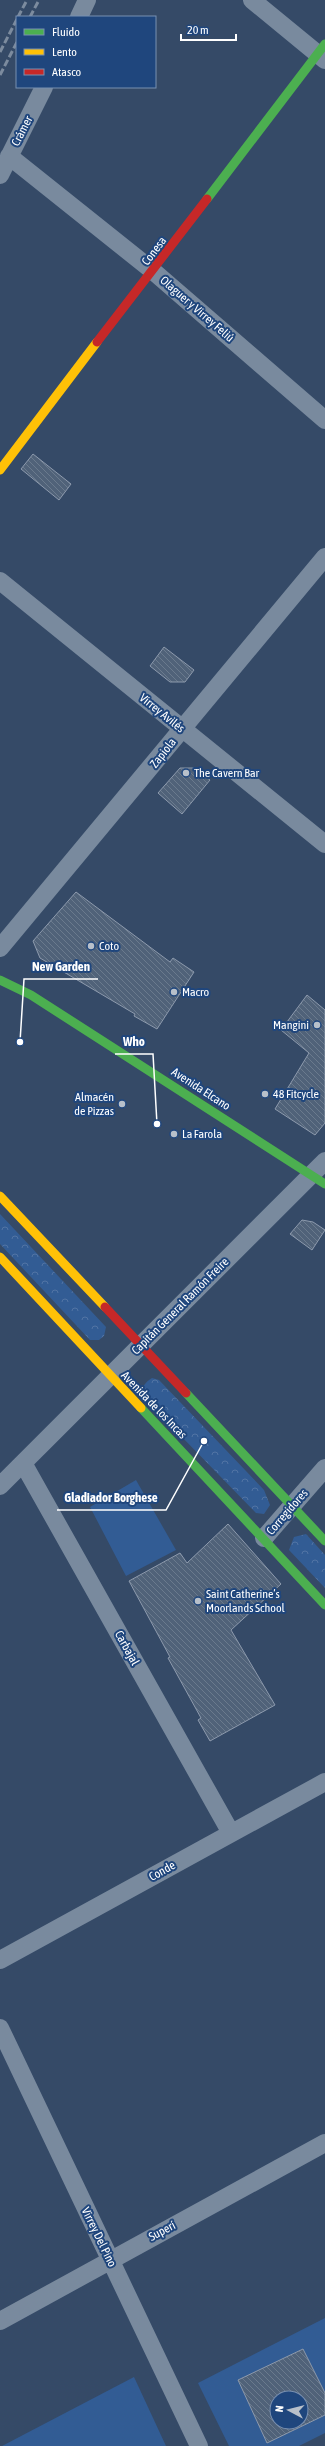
<svg xmlns="http://www.w3.org/2000/svg" width="325" height="2446" font-family="'Asap Condensed',sans-serif">
<style>
.green{fill:#325c94}
.park{fill:url(#park-crowns)}
.building{fill:url(#building-back-hatch);stroke:#8d9aad;fill-rule:evenodd}
.lines{fill:none;stroke-linecap:round;stroke-linejoin:round}
.street{stroke:#798a9e;stroke-width:18}
.fast{stroke:#4caf50;stroke-width:9}
.slow{stroke:#ffc107;stroke-width:9}
.jam{stroke:#c62828;stroke-width:9}
.rail{stroke:#7c8b9e;stroke-width:3;stroke-dasharray:7 3;stroke-linecap:butt}
.poi-dot{fill:#b8c0ca;stroke:#1f467d;stroke-width:1.5}
.labels{text-anchor:middle;stroke-width:4;stroke-linejoin:round;paint-order:stroke}
.street-label{font-size:12px;fill:#fff;stroke:#1f467d}
.poi-label{font-size:12px;fill:#fff;stroke:#1f467d;text-anchor:start}
.leader{fill:none;stroke:#fff;stroke-width:1.5}
.callout-dot{fill:#fff;stroke:#1f467d;stroke-width:1.5}
.callout-label{font-size:13px;text-anchor:middle;font-weight:bold;fill:#fff;stroke:#1f467d;stroke-width:4;stroke-linejoin:round;paint-order:stroke}
</style>
<defs>
<pattern id="park-crowns" width="20" height="18" patternUnits="userSpaceOnUse"><rect width="20" height="18" fill="#325c94"/><path d="M2 6a3 3 0 1 1 6 0M12 15a3 3 0 1 1 6 0" fill="none" stroke="#5174a4"/></pattern>
<pattern id="building-back-hatch" width="6" height="6" patternUnits="userSpaceOnUse"><rect width="6" height="6" fill="#506279"/><path d="M-1 5l2 2M0 0l6 6M5-1l2 2" fill="none" stroke="#6a7a8d"/></pattern>
</defs>
<rect width="100%" height="100%" fill="#354a67"/>
<!-- green -->
<path class="green" d="M 136,1480 L 176,1550 L 126,1576 L 90,1507 Z
M 325,2318 L 325,2393 L 303,2349 L 238,2380 L 267,2443 L 325,2415 L 325,2433 L 299,2446 L 229,2446 L 198,2383 Z
M 134,2377 L 166,2446 L 2,2446 Z"/>
<!-- park -->
<path class="park" d="M 0,1214 L 106,1327 L 104,1336 L 99,1340 L 90,1340 L 0,1244 Z
M 152,1378 L 159,1380 L 264,1490 L 270,1505 L 264,1514 L 256,1513 L 143,1397 C 142,1387 143,1384 152,1378 Z
M 306,1534 L 325,1555 L 325,1588 L 289,1550 L 294,1537 Z"/>
<!-- building -->
<path class="building" d="M 33,454 L 71,484 L 59,500 L 21,469 Z
M 164,647 L 194,670 L 185,682 L 170,682 L 150,666 Z
M 180,768 L 194,768 L 210,780 L 182,814 L 158,793 Z
M 76,892 L 170,962 L 173,958 L 194,972 L 157,1029 L 134,1016 L 135,1014 L 40,958 L 33,941 Z
M 307,995 L 325,1010 L 325,1123 L 315,1135 L 275,1109 L 309,1053 L 281,1030 Z
M 302,1220 L 313,1222 L 325,1230 L 312,1250 L 290,1234 Z
M 228,1524 L 281,1584 L 231,1630 L 275,1705 L 210,1741 L 198,1720 L 201,1718 L 168,1658 L 170,1657 L 129,1581 L 180,1553 L 187,1563 Z
M 303,2349 L 325,2393 L 325,2415 L 267,2443 L 238,2380 ZM 277,2398 L 301,2398 L 301,2422 L 277,2422 Z"/>
<g class="lines">
<!-- street -->
<path class="street" d="M 252,0 L 325,60
M 79,17 L 87,0
M 9,156 L 153,271 L 325,420
M 0,175 L 44,87
M 0,581 L 325,844
M 0,948 L 325,557
M 23,1463 L 231,1833
M 0,1486 L 325,1161
M 264,1538 L 325,1468
M 0,1960 L 325,1782
M 0,2028 L 199,2446
M 0,2321 L 325,2143"/>
<!-- fast -->
<path class="fast" d="M 207,199 L 325,44
M 0,980 L 31,995 L 325,1184
M 186,1393 L 325,1541
M 141,1408 L 325,1605"/>
<!-- slow -->
<path class="slow" d="M 0,470 L 97,342
M 0,1196 L 105,1307
M 0,1257 L 141,1408"/>
<!-- jam -->
<path class="jam" d="M 97,342 L 207,199
M 105,1307 L 186,1393"/>
<!-- rail -->
<path class="rail" d="M 18,17 L 27,0
M 30,17 L 39,0
M 0,52 L 17,19
M 0,75 L 17,42"/>
</g>
<!-- markers -->
<g class="poi-dot">
<circle cx="186" cy="773" r="4"/>
<circle cx="91" cy="946" r="4"/>
<circle cx="174" cy="992" r="4"/>
<circle cx="317" cy="1025" r="4"/>
<circle cx="265" cy="1094" r="4"/>
<circle cx="122" cy="1104" r="4"/>
<circle cx="174" cy="1134" r="4"/>
<circle cx="198" cy="1601" r="4"/>
</g>
<g class="labels">
<!-- street labels -->
<g class="street-label">
<text transform="translate(22 131) rotate(-63)" y="4">Crámer</text>
<text transform="translate(154 251) rotate(-53)" y="4">Conesa</text>
<text transform="translate(197 309) rotate(41)" y="4">Olaguer y Virrey Feliú</text>
<text transform="translate(162 713) rotate(39)" y="4">Virrey Avilés</text>
<text transform="translate(163 753) rotate(-52)" y="4">Zapiola</text>
<text transform="translate(201 1089) rotate(33)" y="4">Avenida Elcano</text>
<text transform="translate(180 1306) rotate(-45)" y="4">Capitán General Ramón Freire</text>
<text transform="translate(154 1405) rotate(46)" y="4">Avenida de los Incas</text>
<text transform="translate(287 1512) rotate(-49)" y="4">Corregidores</text>
<text transform="translate(127 1648) rotate(61)" y="4">Carbajal</text>
<text transform="translate(162 1871) rotate(-29)" y="4">Conde</text>
<text transform="translate(162 2231) rotate(-28)" y="4">Superí</text>
<text transform="translate(99 2237) rotate(64)" y="4">Virrey Del Pino</text>
</g>
<!-- poi labels -->
<g class="poi-label">
<text x="194" y="777">The Cavern Bar</text>
<text x="99" y="950">Coto</text>
<text x="182" y="996">Macro</text>
<text x="309" y="1029" text-anchor="end">Mangini</text>
<text x="273" y="1098">48 Fitcycle</text>
<text x="114" y="1101" text-anchor="end">Almacén<tspan x="114" dy="14">de Pizzas</tspan></text>
<text x="182" y="1138">La Farola</text>
<text x="206" y="1598">Saint Catherine’s<tspan x="206" dy="14">Moorlands School</tspan></text>
</g>
</g>
<!-- callouts -->
<path class="leader" d="M20 1042L24 979H98M157 1124L153 1054H115M204 1441L166 1510H57"/>
<g class="callout-dot">
<circle cx="20" cy="1042" r="4"/>
<circle cx="157" cy="1124" r="4"/>
<circle cx="204" cy="1441" r="4"/>
</g>
<g class="callout-label">
<text x="61" y="971">New Garden</text>
<text x="134" y="1046">Who</text>
<text x="111" y="1502">Gladiador Borghese</text>
</g>
<!-- legend -->
<rect x="16" y="16" width="140" height="72" fill="#1f467d" stroke="#7990b1"/>
<rect x="24" y="29" width="20" height="6" fill="#4caf50" stroke="#7990b1"/>
<text x="52" y="36" font-size="12" fill="#ffffff">Fluido</text>
<rect x="24" y="49" width="20" height="6" fill="#ffc107" stroke="#7990b1"/>
<text x="52" y="56" font-size="12" fill="#ffffff">Lento</text>
<rect x="24" y="69" width="20" height="6" fill="#c62828" stroke="#7990b1"/>
<text x="52" y="76" font-size="12" fill="#ffffff">Atasco</text>
<!-- north arrow -->
<g transform="translate(289 2410) rotate(277)"><circle r="19" fill="#1f467d" stroke="#7990b1"/>
<path d="M0-3L7 15L0 10L-7 15Z" fill="#b8c0ca"/>
<text y="-6" font-size="11" font-weight="bold" text-anchor="middle" fill="#ffffff">N</text>
</g>
<!-- scale -->
<path d="M181 34v6h55v-6" fill="none" stroke="#ffffff" stroke-width="2"/>
<text x="187" y="34" font-size="12" fill="#ffffff" stroke="#1f467d" stroke-width="3" paint-order="stroke">20 m</text>
</svg>
